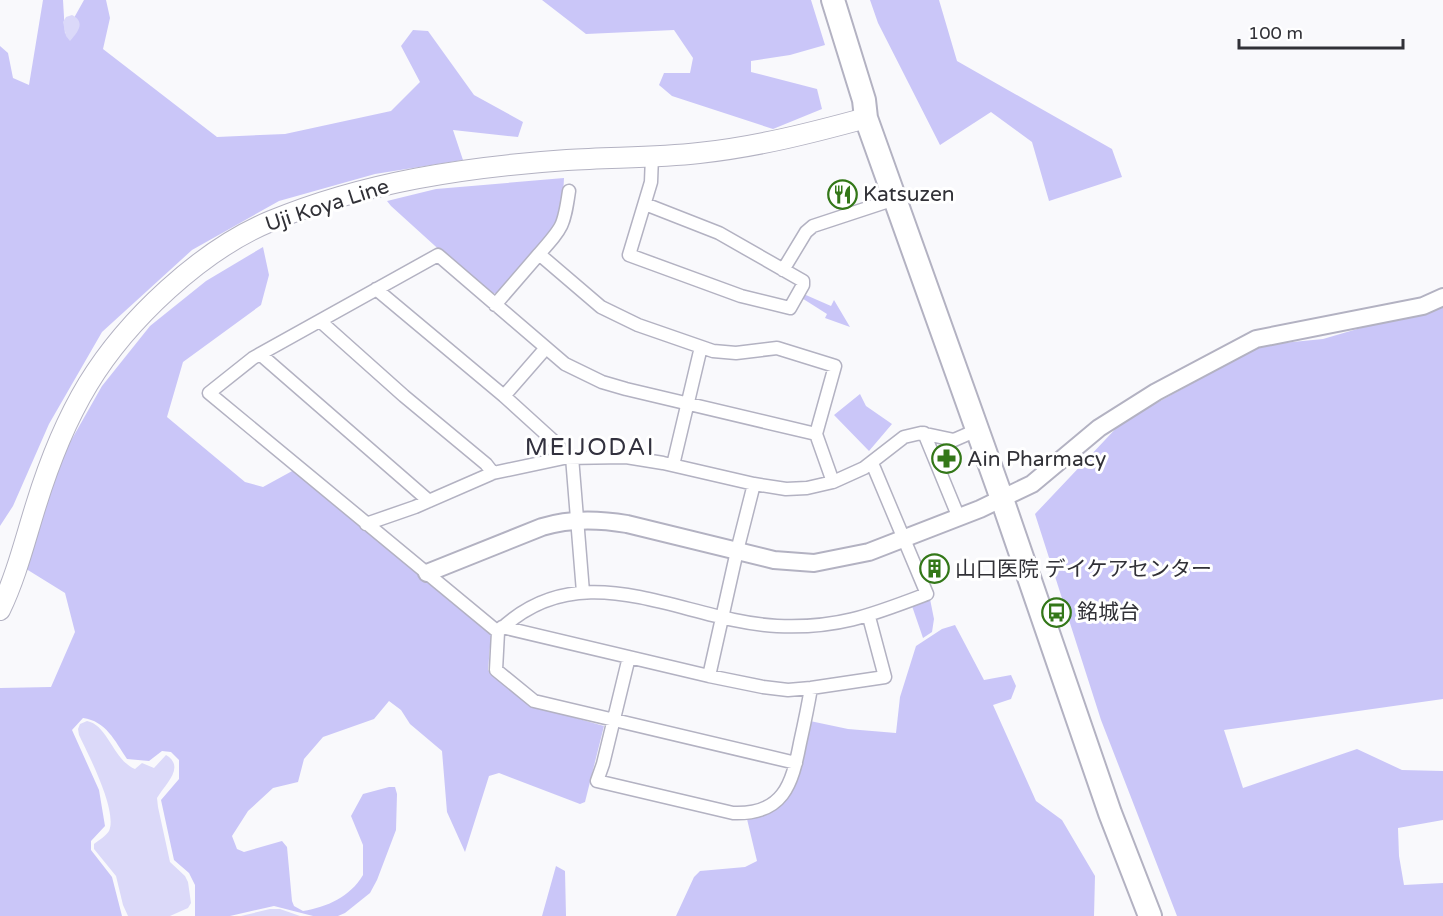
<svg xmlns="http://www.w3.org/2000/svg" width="1443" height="916" font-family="'Varela Round','Noto Sans JP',sans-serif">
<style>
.green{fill:#cac6f8}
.water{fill:#dbd9f9}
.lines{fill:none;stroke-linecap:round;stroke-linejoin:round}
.street-casing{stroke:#b3b2c2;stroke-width:15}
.secondary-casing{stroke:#b3b2c2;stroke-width:20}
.primary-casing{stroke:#b3b2c2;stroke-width:22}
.highway-casing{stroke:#b3b2c2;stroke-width:26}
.street{stroke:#fff;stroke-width:12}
.secondary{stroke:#fff;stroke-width:16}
.primary{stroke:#fff;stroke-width:20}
.highway{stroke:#fff;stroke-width:22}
.labels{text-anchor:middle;stroke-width:6;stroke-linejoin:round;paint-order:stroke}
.poi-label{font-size:21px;fill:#313137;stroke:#fff;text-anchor:start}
.street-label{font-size:21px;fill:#313137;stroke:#fff}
.quarter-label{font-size:24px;letter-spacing:1.5px;fill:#32313e;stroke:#fff}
</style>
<rect width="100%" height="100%" fill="#f9f9fc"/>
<!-- green -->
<path class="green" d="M 43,0 L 63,0 L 65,34 L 84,0 L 106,0 L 110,18 L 103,49 L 217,137 L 285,134 L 391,111 L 420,82 L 401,46 L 413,30 L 428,31 L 474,95 L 523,122 L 518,137 L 453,130 L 463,160 L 375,174 L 279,201 L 192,250 L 102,332 L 49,424 L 13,506 L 0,526 L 0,46 L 8,53 L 13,78 L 29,85 Z
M 542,0 L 811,0 L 825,45 L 790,55 L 751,61 L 751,72 L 817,89 L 822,109 L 773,129 L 672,96 L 659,85 L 664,73 L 690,73 L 693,58 L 674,30 L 586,34 Z
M 870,0 L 939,0 L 957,61 L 1112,149 L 1122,177 L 1049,201 L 1032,142 L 991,112 L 940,145 L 878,23 Z
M 564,178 L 563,197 L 556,229 L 498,293 L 488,294 L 391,206 L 387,201 L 436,189 Z
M 263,247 L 269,275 L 261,305 L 183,362 L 167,417 L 245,482 L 263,487 L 294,470 L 491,635 L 488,670 L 533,706 L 604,726 L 585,802 L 580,804 L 499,773 L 489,776 L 465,852 L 447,812 L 442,751 L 410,724 L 401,710 L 389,701 L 374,719 L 323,737 L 304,759 L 298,782 L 273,788 L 248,811 L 232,836 L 237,849 L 244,852 L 282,841 L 287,847 L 292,901 L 294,906 L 303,911 C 327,907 350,897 363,875 L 363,845 L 351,816 L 363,794 L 389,787 L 395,787 L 397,794 L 396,830 L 377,880 L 370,893 L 345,913 L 338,916 L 313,916 L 274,906 L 230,916 L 195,916 L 195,885 L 189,873 L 174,860 L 161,800 L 179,779 L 179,760 L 171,752 L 162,751 L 149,761 L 127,759 C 115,741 106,721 83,718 L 72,730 L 99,790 L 105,826 L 91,841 L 91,850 L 112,877 L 122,916 L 0,916 L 0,688 L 51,687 L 75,632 L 65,593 L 23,567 L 60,460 L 102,386 L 150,326 L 206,281 Z
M 799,292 L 831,306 L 834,300 L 850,327 L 825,318 L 827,314 L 797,295 Z
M 1443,304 L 1443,699 L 1224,730 L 1243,788 L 1357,749 L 1402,770 L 1443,771 L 1443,820 L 1398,828 L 1399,856 L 1404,885 L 1443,883 L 1443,916 L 1177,916 L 1101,720 L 1035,514 L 1122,422 L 1262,345 L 1323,339 Z
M 860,394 L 866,406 L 892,424 L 869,451 L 834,415 Z
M 930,599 L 934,619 L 932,632 L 923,638 L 912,606 Z
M 955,625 L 984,680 L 1011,675 L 1016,686 L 1011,699 L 993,705 L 1036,801 L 1062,820 L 1095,876 L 1094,916 L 676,916 L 694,877 L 700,871 L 745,867 L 757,861 L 747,819 C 798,811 801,762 810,721 L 848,729 L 896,733 L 900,697 L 916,646 L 942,629 Z
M 556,866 L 565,871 L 566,916 L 542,916 Z"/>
<!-- water -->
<path class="water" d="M 72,15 C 86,22 78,32 70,41 L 66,36 L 63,22 L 66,17 Z
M 87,721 C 108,725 113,760 135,769 L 142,763 L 154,768 L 166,755 C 186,767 165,784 157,798 L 158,807 L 170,862 L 185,876 L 188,882 L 191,903 L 188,908 L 170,916 L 128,916 L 123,905 L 116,876 L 94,849 L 94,844 C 99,840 106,836 109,831 C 118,811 88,754 79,735 L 78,729 L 80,724 Z
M 270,909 L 280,909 L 300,916 L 241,916 Z"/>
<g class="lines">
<defs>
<path id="street" d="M 645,204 L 719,233 L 803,281 L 803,285 L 790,308 L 741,296 L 629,255 L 651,182 L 652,156
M 539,254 C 563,227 564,226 569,191
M 783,270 L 806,232 L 813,226 L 895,199
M 376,289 L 504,396 L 558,445 L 564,458
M 495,305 L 539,254 L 601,307 L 638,325 L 713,351 L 736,353 L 777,348 L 835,366 L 816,434 L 833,482
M 320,321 L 404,396 L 486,464 L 493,473
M 260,354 L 429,501
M 504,396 L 545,349
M 924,433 L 959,518
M 572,457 L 583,592
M 673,465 L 701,347
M 366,524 L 415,507 L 493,473 L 564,458 L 626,457 L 663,463 L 754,484 L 786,489 L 807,488 L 833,482 L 864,468 L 904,437 L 921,433 L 954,440 L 977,430
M 737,551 L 754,484
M 502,627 L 709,676 L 763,687 L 788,690 L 811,688 L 885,677 L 869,617
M 498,632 L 209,393 L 253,358 L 438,255 L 565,364 L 602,382 L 626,389 L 816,434
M 629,657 L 603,764 L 597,781 L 733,813 C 783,815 792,785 800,743 C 804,725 808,706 811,688
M 709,676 L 737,551
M 796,763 L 534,701 L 496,670 L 498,632 C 582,549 682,621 777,626 C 837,629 872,615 927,594 L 872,463"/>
<path id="secondary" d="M 427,573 L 542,527 C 570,518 598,519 627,524 L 774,560 L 814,563 L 869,552 L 980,509 L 1032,484 L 1099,428 L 1156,392 L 1256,339 L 1423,306 L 1443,297"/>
<path id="primary" d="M 0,610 C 16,577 25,540 36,505 C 49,463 65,422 88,384 C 127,320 201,250 271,221 C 365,182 466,167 567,160 C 611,157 655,158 699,153 C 756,147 811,133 866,118"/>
<path id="highway" d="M 833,0 L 864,100 L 866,118 L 1002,499 L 1110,813 L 1150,916"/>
</defs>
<!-- street casing -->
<use href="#street" class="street-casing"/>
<!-- secondary casing -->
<use href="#secondary" class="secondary-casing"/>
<!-- primary casing -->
<use href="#primary" class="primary-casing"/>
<!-- highway casing -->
<use href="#highway" class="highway-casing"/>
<!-- street -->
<use href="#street" class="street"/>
<!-- secondary -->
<use href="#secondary" class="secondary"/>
<!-- primary -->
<use href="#primary" class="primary"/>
<!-- highway -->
<use href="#highway" class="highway"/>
</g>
<!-- icons -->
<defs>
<symbol id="restaurant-ring" viewBox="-11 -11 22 22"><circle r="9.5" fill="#fff" stroke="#337718" stroke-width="1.5"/><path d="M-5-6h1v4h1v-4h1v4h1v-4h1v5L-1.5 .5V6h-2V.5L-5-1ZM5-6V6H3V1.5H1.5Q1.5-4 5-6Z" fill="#337718"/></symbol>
<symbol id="pharmacy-ring" viewBox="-11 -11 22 22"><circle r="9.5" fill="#fff" stroke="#337718" stroke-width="1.5"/><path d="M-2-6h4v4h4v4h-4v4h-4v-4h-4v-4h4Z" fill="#337718"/></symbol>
<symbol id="building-ring" viewBox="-11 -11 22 22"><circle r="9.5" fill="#fff" stroke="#337718" stroke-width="1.5"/><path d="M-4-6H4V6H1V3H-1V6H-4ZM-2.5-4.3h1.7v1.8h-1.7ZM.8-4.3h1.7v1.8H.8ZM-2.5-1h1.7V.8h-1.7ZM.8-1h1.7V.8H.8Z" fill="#337718"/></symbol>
<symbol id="bus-ring" viewBox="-11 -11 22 22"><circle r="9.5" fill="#fff" stroke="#337718" stroke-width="1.5"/><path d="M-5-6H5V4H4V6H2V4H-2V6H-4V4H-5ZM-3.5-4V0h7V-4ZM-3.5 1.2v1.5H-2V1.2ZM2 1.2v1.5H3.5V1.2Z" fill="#337718"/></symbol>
</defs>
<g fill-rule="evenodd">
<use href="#restaurant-ring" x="826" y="178" width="33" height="33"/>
<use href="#pharmacy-ring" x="930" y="442" width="33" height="33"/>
<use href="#building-ring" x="918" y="552" width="33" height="33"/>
<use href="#bus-ring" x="1040" y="596" width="33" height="33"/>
</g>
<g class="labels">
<!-- poi labels -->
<g class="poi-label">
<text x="863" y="201">Katsuzen</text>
<text x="967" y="466">Ain Pharmacy</text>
<text x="955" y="576">山口医院 デイケアセンター</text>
<text x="1077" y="619">銘城台</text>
</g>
<!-- street labels -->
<g class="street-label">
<text transform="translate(327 205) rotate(-18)" y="7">Uji Koya Line</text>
</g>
<!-- quarter labels -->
<g class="quarter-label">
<text x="590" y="455">MEIJODAI</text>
</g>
</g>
<!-- scale -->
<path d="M1239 39v9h164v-9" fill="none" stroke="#313137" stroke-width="3"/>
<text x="1248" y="39" font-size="18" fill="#313137" stroke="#ffffff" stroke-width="4.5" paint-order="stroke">100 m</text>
</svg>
